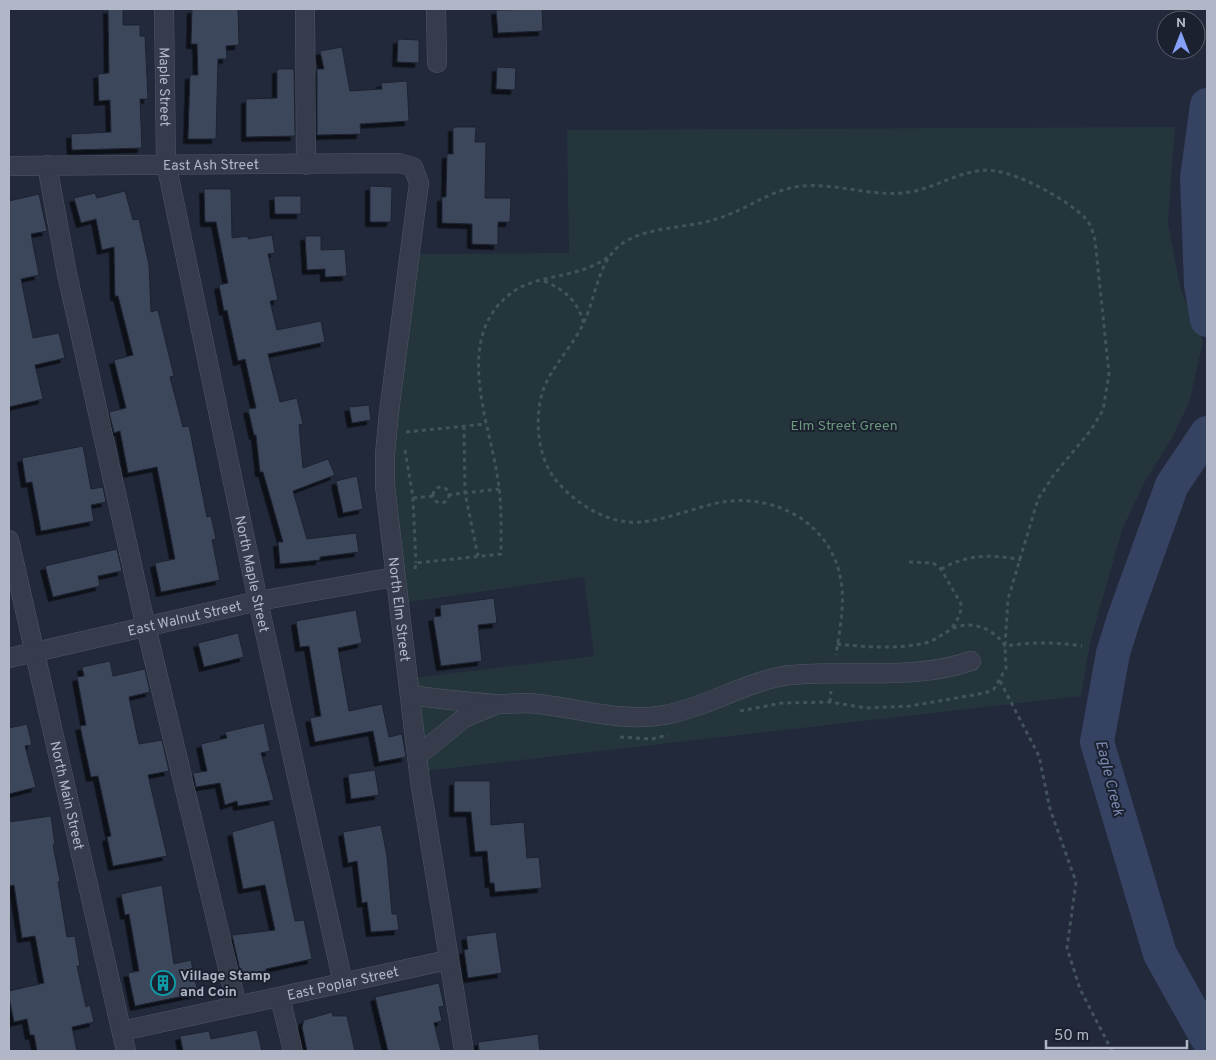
<svg xmlns="http://www.w3.org/2000/svg" width="1216" height="1060" font-family="Overpass,sans-serif">
<style>
.green{fill:#24363c}
.lines{fill:none;stroke-linecap:round;stroke-linejoin:round}
.river{stroke:#364262;stroke-width:34}
.building{fill:#3e475b;stroke:#1d2332;filter:url(#shadow)}
.minor-casing{stroke:#515766;stroke-width:20}
.path{stroke:#42535a;stroke-width:3;stroke-dasharray:4 4;stroke-linecap:butt}
.minor{stroke:#363c4c;stroke-width:19}
.labels{text-anchor:middle;stroke-width:4;stroke-linejoin:round;paint-order:stroke}
.street-label{font-size:14px;fill:#b2b7c7;stroke:#1c2130}
.park-label{font-size:14px;fill:#69987b;stroke:#1c2130}
.poi-label{font-size:14px;font-weight:bold;fill:#b2b7c7;stroke:#1c2130;text-anchor:start}
.water-label{font-size:15px;font-style:italic;fill:#7988af;stroke:#1c2130}
</style>
<defs>
<filter id="shadow"><feDropShadow dx="-4.5" dy="4.5" stdDeviation="0" flood-color="#0009"/></filter>
</defs>
<rect width="100%" height="100%" fill="#22293b"/>
<!-- green -->
<path class="green" d="M 1175,127 L 1168,224 L 1181,291 L 1203,341 L 1189,403 L 1171,440 L 1145,481 L 1122,530 L 1090,643 L 1081,696 L 425,771 L 413,678 L 594,656 L 584,577 L 401,603 L 392,476 L 414,254 L 569,253 L 567,130 Z"/>
<g class="lines">
<!-- river -->
<path class="river" d="M 1207,105 L 1197,178 L 1201,285 L 1207,320
M 1207,433 L 1172,485 L 1124,618 L 1113,653 L 1097,742 L 1160,954 L 1207,1038"/>
</g>
<!-- building -->
<path class="building" d="M 108,9 L 123,9 L 123,25 L 140,25 L 140,36 L 145,36 L 148,99 L 140,99 L 142,148 L 72,150 L 71,134 L 111,132 L 110,100 L 99,101 L 98,74 L 109,73 Z
M 192,9 L 238,9 L 239,45 L 226,46 L 227,59 L 218,59 L 216,139 L 188,139 L 190,75 L 198,75 L 197,44 L 191,44 Z
M 542,9 L 543,31 L 498,33 L 496,10 Z
M 398,39 L 419,40 L 419,63 L 397,62 Z
M 342,47 L 350,91 L 382,89 L 381,83 L 407,81 L 409,121 L 360,124 L 361,134 L 317,135 L 317,69 L 324,69 L 320,51 Z
M 497,67 L 516,68 L 515,90 L 496,89 Z
M 277,69 L 294,69 L 295,136 L 246,137 L 246,99 L 277,98 Z
M 453,127 L 476,127 L 475,142 L 486,142 L 485,198 L 511,198 L 510,222 L 498,222 L 498,245 L 472,244 L 472,224 L 442,223 L 442,197 L 446,197 L 447,154 L 453,154 Z
M 370,186 L 392,187 L 391,222 L 370,222 Z
M 204,189 L 231,189 L 232,238 L 248,236 L 248,239 L 272,235 L 275,253 L 268,254 L 278,300 L 270,301 L 277,330 L 321,321 L 325,342 L 268,354 L 280,402 L 297,398 L 303,424 L 299,425 L 303,468 L 328,459 L 335,475 L 293,491 L 307,539 L 356,533 L 359,552 L 320,557 L 320,560 L 280,564 L 278,542 L 283,542 L 263,472 L 260,472 L 256,435 L 254,435 L 248,409 L 256,408 L 245,359 L 238,361 L 227,310 L 224,311 L 219,285 L 228,283 L 216,222 L 205,222 Z
M 125,191 L 133,220 L 139,219 L 149,265 L 151,312 L 158,310 L 174,376 L 170,377 L 183,427 L 189,426 L 207,517 L 211,516 L 216,539 L 212,540 L 220,580 L 161,592 L 155,563 L 175,559 L 157,467 L 128,473 L 120,431 L 114,433 L 109,412 L 126,408 L 114,360 L 133,355 L 118,296 L 115,296 L 114,247 L 102,250 L 96,219 L 81,223 L 74,198 L 95,193 L 97,198 Z
M 39,194 L 47,231 L 31,234 L 39,275 L 21,279 L 33,338 L 59,333 L 65,358 L 35,365 L 43,399 L 9,407 L 9,201 Z
M 274,196 L 301,196 L 301,214 L 275,214 Z
M 305,236 L 321,236 L 321,250 L 345,249 L 347,276 L 325,277 L 325,269 L 307,270 Z
M 369,405 L 371,420 L 352,423 L 349,407 Z
M 83,446 L 91,489 L 103,487 L 106,502 L 91,505 L 94,521 L 41,531 L 32,482 L 26,483 L 22,458 Z
M 357,476 L 363,509 L 343,513 L 336,481 Z
M 117,549 L 122,571 L 98,576 L 100,586 L 53,597 L 45,566 Z
M 494,598 L 497,623 L 478,625 L 482,661 L 441,666 L 433,617 L 441,616 L 440,605 Z
M 356,610 L 362,643 L 338,648 L 349,711 L 382,704 L 389,737 L 402,734 L 406,757 L 379,762 L 373,731 L 315,742 L 310,718 L 321,716 L 309,646 L 300,647 L 296,621 Z
M 238,633 L 244,657 L 204,667 L 198,643 Z
M 110,661 L 113,676 L 145,669 L 150,692 L 129,697 L 139,744 L 162,740 L 169,771 L 148,775 L 167,856 L 113,866 L 107,837 L 111,836 L 98,776 L 91,777 L 80,726 L 86,725 L 77,677 L 84,676 L 82,667 Z
M 264,723 L 270,751 L 261,753 L 274,800 L 238,806 L 237,801 L 225,805 L 220,783 L 196,787 L 193,773 L 207,771 L 201,744 L 227,738 L 225,732 Z
M 27,724 L 32,745 L 25,746 L 36,787 L 9,794 L 9,728 Z
M 375,770 L 379,795 L 351,799 L 348,774 Z
M 454,781 L 490,781 L 491,825 L 524,822 L 527,858 L 539,857 L 542,888 L 495,892 L 494,883 L 490,883 L 487,851 L 475,852 L 471,812 L 454,812 Z
M 51,816 L 55,845 L 53,845 L 60,881 L 58,882 L 67,937 L 75,936 L 80,966 L 77,966 L 86,1007 L 90,1005 L 94,1022 L 72,1027 L 77,1051 L 37,1051 L 34,1035 L 30,1035 L 27,1019 L 14,1022 L 9,997 L 9,991 L 44,983 L 35,936 L 22,938 L 14,885 L 9,886 L 9,822 Z
M 274,820 L 295,921 L 304,920 L 312,959 L 266,969 L 266,971 L 241,975 L 232,935 L 275,930 L 265,885 L 243,889 L 232,832 Z
M 381,825 L 387,856 L 392,914 L 397,914 L 399,930 L 371,932 L 367,902 L 362,903 L 357,861 L 348,863 L 343,832 Z
M 162,885 L 174,964 L 191,960 L 198,993 L 135,1006 L 128,973 L 139,971 L 129,914 L 125,915 L 121,894 Z
M 496,932 L 502,973 L 468,978 L 464,950 L 468,949 L 466,936 Z
M 439,983 L 444,1006 L 439,1007 L 442,1021 L 434,1023 L 441,1051 L 388,1051 L 375,997 Z
M 332,1012 L 333,1016 L 347,1016 L 355,1051 L 307,1051 L 302,1027 L 304,1020 Z
M 257,1030 L 262,1051 L 183,1051 L 180,1036 L 209,1031 L 211,1039 Z
M 538,1034 L 540,1051 L 479,1051 L 478,1042 Z"/>
<g class="lines">
<defs>
<g id="minor">
<path id="s1" d="M 164,9 L 166,163 L 258,601 L 343,983"/>
<path d="M 305,9 L 306,165"/>
<path d="M 436,9 L 437,63"/>
<path d="M 47,165 L 67,274 L 142,610 L 237,1006"/>
<path id="s2" d="M 9,166 L 399,163 L 413,167 L 419,183 L 389,412 L 385,454 L 385,486 L 420,781 L 464,1051"/>
<path id="s3" d="M 9,540 L 126,1051"/>
<path id="s4" d="M 9,658 L 258,601 L 394,577"/>
<path d="M 410,695 C 439,699 467,702 496,704 C 508,704 519,703 530,703 C 575,707 620,723 665,715 C 708,707 751,679 791,675 C 851,669 913,681 971,661"/>
<path d="M 417,756 L 464,718 L 495,705"/>
<path d="M 280,997 L 293,1051"/>
<path id="s5" d="M 122,1031 L 448,960"/>
</g>
</defs>
<!-- minor casing -->
<use href="#minor" class="minor-casing"/>
<!-- path -->
<path class="path" d="M 544,281 C 565,290 578,301 584,324
M 464,426 L 465,493 L 478,556
M 406,432 L 486,424
M 405,450 L 413,498 L 416,563
M433 495a8 8 0 1 1 16 0a8 8 0 1 1-16 0Z
M 448,495 L 499,489
M 413,498 L 433,496
M 909,562 L 933,563 L 941,569 L 961,604 L 960,615 L 952,628
M 415,569 L 416,563 L 501,554 C 501,527 502,500 497,474 C 488,418 454,338 510,294 C 536,273 577,280 608,257
M 941,569 C 968,554 991,554 1021,560
M 837,644 C 866,647 893,649 921,644 C 936,641 940,635 952,629 C 971,619 995,629 1005,646 C 1031,642 1055,642 1082,646
M 1000,681 L 1039,756 L 1050,809 L 1076,882 L 1067,948 L 1080,989 L 1112,1051
M 830,702 L 831,691
M 740,711 L 782,703 L 830,702 L 866,708 L 910,706 L 985,693 L 994,689 L 1006,668 L 1005,646 L 1008,599 L 1038,499 L 1053,476 L 1091,430 L 1103,410 L 1109,374 L 1095,240 C 1093,233 1091,224 1086,219 C 1068,200 1022,175 996,171 C 967,166 939,187 910,192 C 874,198 839,183 802,186 C 770,189 744,212 713,220 C 686,228 650,227 626,241 C 597,258 597,297 583,324 C 570,352 546,370 540,402 C 535,431 540,465 561,486 C 579,505 602,519 628,522 C 654,525 695,507 722,502 C 781,493 837,528 842,589 C 844,610 839,634 836,655
M 620,737 L 652,739 L 668,735"/>
<!-- minor -->
<use href="#minor" class="minor"/>
</g>
<!-- icons -->
<defs>
<symbol id="building-ring" viewBox="-11 -11 22 22"><circle r="9.5" fill="#1c2130" stroke="#0f9aa8" stroke-width="1.5"/><path d="M-4-6H4V6H1V3H-1V6H-4ZM-2.5-4.3h1.7v1.8h-1.7ZM.8-4.3h1.7v1.8H.8ZM-2.5-1h1.7V.8h-1.7ZM.8-1h1.7V.8H.8Z" fill="#0f9aa8"/></symbol>
</defs>
<g fill-rule="evenodd">
<use href="#building-ring" x="149" y="969" width="28" height="28"/>
</g>
<g class="labels">
<!-- street labels -->
<g class="street-label">
<text dy="5" stroke="none"><textPath href="#s1" startOffset="78">Maple Street</textPath></text>
<text dy="5" stroke="none"><textPath href="#s2" startOffset="202">East Ash Street</textPath></text>
<text dy="5" stroke="none"><textPath href="#s1" startOffset="574">North Maple Street</textPath></text>
<text dy="5" stroke="none"><textPath href="#s2" startOffset="851">North Elm Street</textPath></text>
<text dy="5" stroke="none"><textPath href="#s4" startOffset="180">East Walnut Street</textPath></text>
<text dy="5" stroke="none"><textPath href="#s3" startOffset="262">North Main Street</textPath></text>
<text dy="5" stroke="none"><textPath href="#s5" startOffset="226">East Poplar Street</textPath></text>
</g>
<!-- park labels -->
<g class="park-label">
<text x="844" y="430">Elm Street Green</text>
</g>
<!-- poi labels -->
<g class="poi-label">
<text x="180" y="980">Village Stamp<tspan x="180" dy="16">and Coin</tspan></text>
</g>
<!-- water labels -->
<g class="water-label">
<text transform="translate(1110 778) rotate(76)" y="5">Eagle Creek</text>
</g>
</g>
<!-- border -->
<rect width="1216" height="1060" fill="none" stroke="#b2b7c7" stroke-width="20"/>
<!-- north arrow -->
<g transform="translate(1181 35)"><circle r="24" fill="#1c2130" stroke="#585d6c"/>
<path d="M0-4L9 19L0 12L-9 19Z" fill="#86a0f8"/>
<text y="-8" font-size="14" font-weight="bold" text-anchor="middle" fill="#b2b7c7">N</text>
</g>
<!-- scale -->
<path d="M1046 1040v8h141v-8" fill="none" stroke="#b2b7c7" stroke-width="2.5"/>
<text x="1054" y="1040" font-size="15" fill="#b2b7c7" stroke="#1c2130" stroke-width="4" paint-order="stroke">50 m</text>
</svg>
